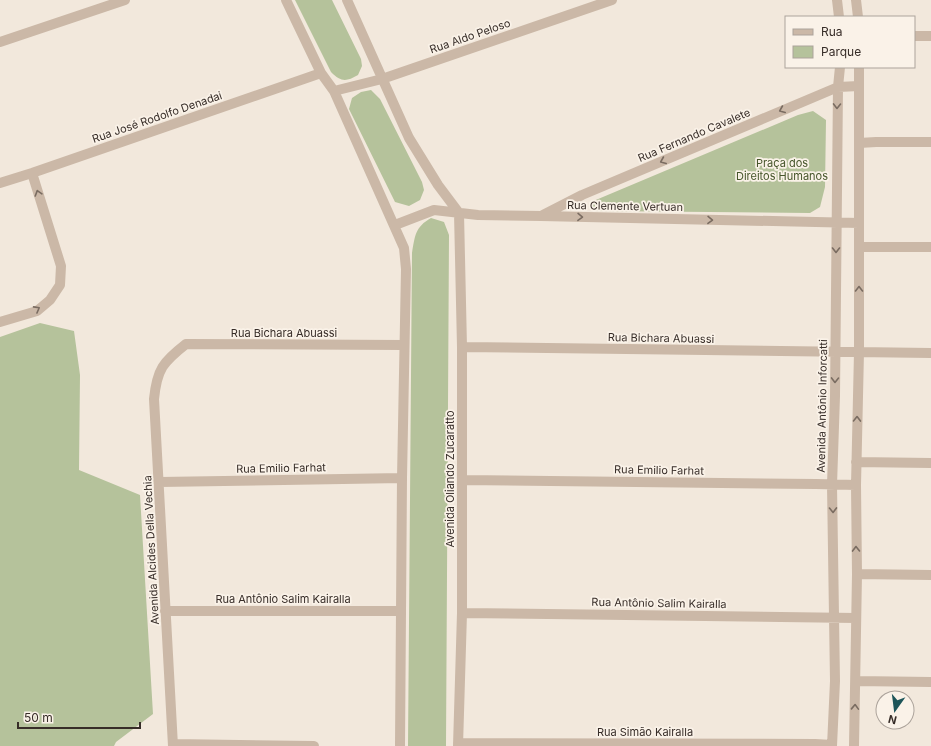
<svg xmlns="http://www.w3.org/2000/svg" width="931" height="746" font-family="Inter,sans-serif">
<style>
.green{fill:#b5c29b}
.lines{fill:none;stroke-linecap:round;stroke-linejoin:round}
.minor{stroke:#cbb8a7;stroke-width:10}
.oneway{stroke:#7a6c61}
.labels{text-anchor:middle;stroke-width:3.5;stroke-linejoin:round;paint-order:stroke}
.street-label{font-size:11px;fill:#372d28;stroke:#faf2e8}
.park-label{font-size:11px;fill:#46562b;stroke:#faf2e8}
</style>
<rect width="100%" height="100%" fill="#f2e8dc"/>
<!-- green -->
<path class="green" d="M 295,0 L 332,0 L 361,59 L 362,66 L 358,75 C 346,82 341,82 331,72 Z
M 371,90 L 380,99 L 422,182 L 424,190 L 420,200 L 409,206 L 395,202 L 349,109 L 352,98 L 361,92 Z
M 813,111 L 826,120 L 825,187 L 820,207 L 810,213 L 600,211 L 593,210 L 589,207 L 591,202 L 798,115 Z
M 431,218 L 444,222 L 449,235 L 446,746 L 408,746 L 412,253 C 415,236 415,227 431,218 Z
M 40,323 L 74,331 L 80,375 L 79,470 L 140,495 L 153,714 L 116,742 L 114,746 L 0,746 L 0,337 Z"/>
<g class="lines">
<!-- minor -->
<path class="minor" d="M 286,0 L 321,73 L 334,91 L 404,248 L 406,269 L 402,478 L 400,746
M 347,0 L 409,138 L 438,185 L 459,213 L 462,347 L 462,613 L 458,746
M 837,0 L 839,17
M 856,0 L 858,17
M 914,36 L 931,36
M 0,42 L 125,0
M 334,91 L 382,79 L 612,0
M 859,143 L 876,142 L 931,142
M 0,183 L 32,173 L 321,73
M 543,215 L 582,195 L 838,87 L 859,86
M 395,225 L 434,210 L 478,215 L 541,216 L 859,223
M 859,247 L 931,247
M 0,322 L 37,311 L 50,300 L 60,285 L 61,266 L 32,173
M 462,347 L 931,353
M 856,462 L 931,463
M 462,480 L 816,484 L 856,485
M 160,482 L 402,478
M 857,574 L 931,575
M 165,611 L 401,611
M 462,613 L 856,618
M 856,681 L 931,682
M 458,743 L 815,744 L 832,745
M 173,744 L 314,746
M 173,746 L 154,399 C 157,369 163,362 186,344 L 404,345
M 832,746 L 835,681 L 832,485 L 835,396 L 838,87 L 840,67
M 854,746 L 857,574 L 856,485 L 859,352 L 859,67"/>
</g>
<!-- one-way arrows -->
<defs><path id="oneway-chevron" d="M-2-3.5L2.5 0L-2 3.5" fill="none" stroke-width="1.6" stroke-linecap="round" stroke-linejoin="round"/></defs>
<g class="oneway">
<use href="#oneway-chevron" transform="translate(837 106) rotate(91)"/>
<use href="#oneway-chevron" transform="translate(782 110) rotate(157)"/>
<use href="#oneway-chevron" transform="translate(663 161) rotate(157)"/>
<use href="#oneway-chevron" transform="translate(38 193) rotate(-107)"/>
<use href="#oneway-chevron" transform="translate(580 217) rotate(1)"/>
<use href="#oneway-chevron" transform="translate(710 220) rotate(1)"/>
<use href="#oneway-chevron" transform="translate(836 250) rotate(90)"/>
<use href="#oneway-chevron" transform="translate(859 289) rotate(-90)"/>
<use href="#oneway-chevron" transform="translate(37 309) rotate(-29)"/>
<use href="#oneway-chevron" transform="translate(835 380) rotate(91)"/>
<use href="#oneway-chevron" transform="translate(857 419) rotate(-89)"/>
<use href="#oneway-chevron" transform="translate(833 510) rotate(89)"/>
<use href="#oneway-chevron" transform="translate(856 549) rotate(-91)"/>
<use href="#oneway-chevron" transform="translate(855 707) rotate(-88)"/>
</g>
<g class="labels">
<!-- street labels -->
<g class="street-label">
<text transform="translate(470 36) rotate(-19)" y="4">Rua Aldo Peloso</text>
<text transform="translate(157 117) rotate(-19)" y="4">Rua José Rodolfo Denadai</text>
<text transform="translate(694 135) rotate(-23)" y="4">Rua Fernando Cavalete</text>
<text transform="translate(625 206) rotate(1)" y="4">Rua Clemente Vertuan</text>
<text x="284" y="337">Rua Bichara Abuassi</text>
<text transform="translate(661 338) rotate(1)" y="4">Rua Bichara Abuassi</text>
<text transform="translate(822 406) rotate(-89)" y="4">Avenida Antônio Inforcatti</text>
<text transform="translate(281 468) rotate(-1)" y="4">Rua Emilio Farhat</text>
<text transform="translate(659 470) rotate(1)" y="4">Rua Emilio Farhat</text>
<text transform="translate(450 479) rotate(-90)" y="4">Avenida Oliando Zucaratto</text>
<text transform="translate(151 550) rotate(-93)" y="4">Avenida Alcides Della Vechia</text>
<text x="283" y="603">Rua Antônio Salim Kairalla</text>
<text transform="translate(659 603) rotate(1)" y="4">Rua Antônio Salim Kairalla</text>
<text x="645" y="736">Rua Simão Kairalla</text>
</g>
<!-- park labels -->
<g class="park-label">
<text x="782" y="167">Praça dos<tspan x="782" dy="13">Direitos Humanos</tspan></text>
</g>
</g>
<!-- legend -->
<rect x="785" y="16" width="130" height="52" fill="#faf2e8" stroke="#aca39b"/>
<rect x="793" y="29" width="20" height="6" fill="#cbb8a7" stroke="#aca39b"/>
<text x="821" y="36" font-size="12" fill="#372d28">Rua</text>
<rect x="793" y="46" width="20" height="12" fill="#b5c29b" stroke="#aca39b"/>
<text x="821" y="56" font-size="12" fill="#372d28">Parque</text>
<!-- north arrow -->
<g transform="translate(895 710) rotate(194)"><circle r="19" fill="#faf2e8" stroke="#aca39b"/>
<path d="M0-3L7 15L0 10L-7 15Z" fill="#1d5559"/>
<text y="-6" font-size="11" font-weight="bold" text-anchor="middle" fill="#372d28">N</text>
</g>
<!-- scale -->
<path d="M18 722v6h122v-6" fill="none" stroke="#372d28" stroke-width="2"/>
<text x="24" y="722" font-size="12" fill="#372d28" stroke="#faf2e8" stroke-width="3" paint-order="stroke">50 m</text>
</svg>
